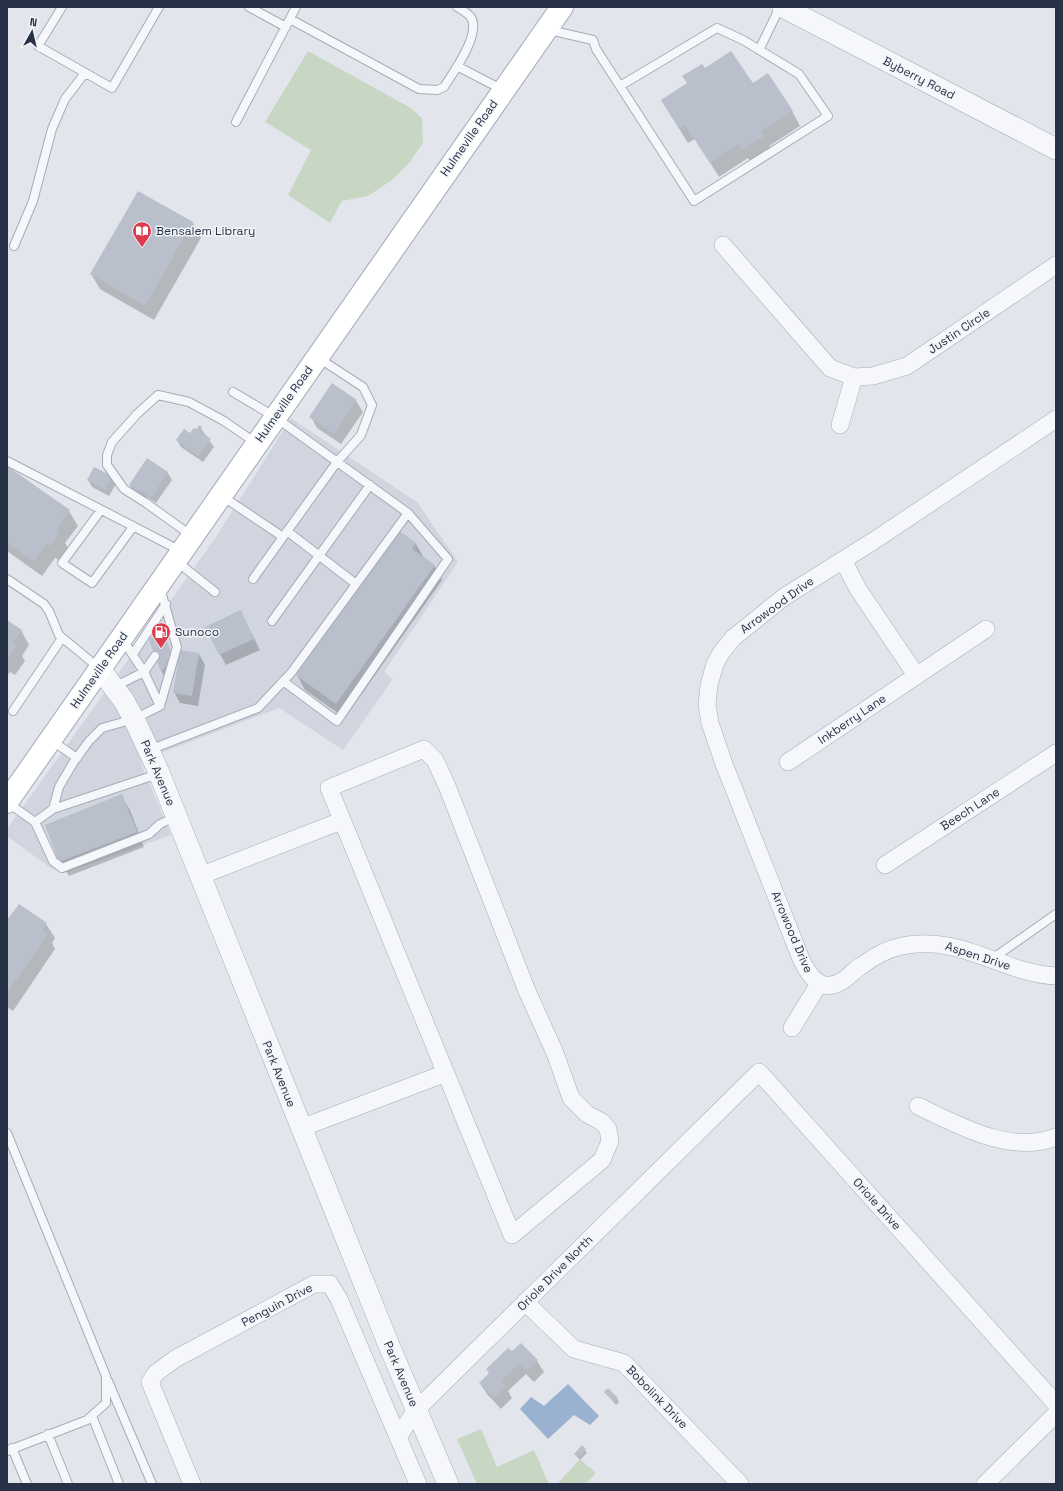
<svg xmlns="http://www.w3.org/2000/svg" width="1063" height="1491" font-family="'Space Grotesk',sans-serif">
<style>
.built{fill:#d0d5df}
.green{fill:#c7d7c3}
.water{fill:#9ab2d0}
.shadow{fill:#0003}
.building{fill:#b9bfcb}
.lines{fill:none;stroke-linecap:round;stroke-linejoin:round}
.service-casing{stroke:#a6acb7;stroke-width:10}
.minor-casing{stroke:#a6acb7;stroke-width:18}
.tertiary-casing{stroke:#a6acb7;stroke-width:22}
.primary-casing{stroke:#a0a9b9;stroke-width:24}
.service{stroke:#f6f7fa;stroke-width:8}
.minor{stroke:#f6f7fa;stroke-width:17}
.tertiary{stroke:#f6f7fa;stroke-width:21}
.primary{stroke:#fff;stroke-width:22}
.labels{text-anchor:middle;stroke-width:3;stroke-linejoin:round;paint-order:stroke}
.street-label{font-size:12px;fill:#283247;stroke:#f3f5f9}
.poi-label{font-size:12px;fill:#283247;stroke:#f3f5f9;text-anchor:start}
</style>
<rect width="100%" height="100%" fill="#e2e6ec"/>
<!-- built -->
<path class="built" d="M 291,418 L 418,503 L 458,562 L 384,672 L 393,679 L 343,750 L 279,708 L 140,761 L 171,835 L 64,873 L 52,869 L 7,836 L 7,829 L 216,537 Z"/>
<!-- green -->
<path class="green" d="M 308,51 L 411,108 L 422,118 L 423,143 L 409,163 L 392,180 L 368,196 L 342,201 L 330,223 L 288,195 L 311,150 L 265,122 Z
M 481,1429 L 497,1467 L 534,1450 L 549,1484 L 477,1484 L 457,1439 Z
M 580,1459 L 596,1473 L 586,1484 L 557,1484 Z"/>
<!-- water -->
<path class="water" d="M 568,1384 L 599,1416 L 590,1425 L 574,1415 L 548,1439 L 520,1409 L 531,1397 L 544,1406 Z"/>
<!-- shadow -->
<path class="shadow" d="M 704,70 L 752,85 L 792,111 L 800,126 L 769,146 L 772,151 L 752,164 L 748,158 L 719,177 L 695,139 L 688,143 L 662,101 L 688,84 Z
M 138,192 L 193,223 L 201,238 L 154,320 L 100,289 L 91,274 Z
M 356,401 L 363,412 L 341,444 L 317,428 L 311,417 Z
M 200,427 L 214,447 L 203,462 L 181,447 L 177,440 L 190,435 Z
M 147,460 L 168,473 L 172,480 L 156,503 L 147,497 L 145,499 L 134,493 L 130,485 Z
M 7,467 L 69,511 L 78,526 L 65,543 L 68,548 L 59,560 L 55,558 L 42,576 L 7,551 Z
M 112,477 L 116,484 L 109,496 L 92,487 L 88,480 Z
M 399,532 L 416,544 L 424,558 L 434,565 L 442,580 L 345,718 L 305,690 L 297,675 Z
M 7,621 L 21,630 L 29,645 L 22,656 L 25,661 L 15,675 L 10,672 L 7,676 Z
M 246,622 L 260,650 L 226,665 L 220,654 Z
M 150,640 L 174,662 L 163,675 L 162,672 Z
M 199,654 L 205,665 L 198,706 L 180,703 L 174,692 Z
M 121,795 L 130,810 L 144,847 L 69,876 L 60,862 L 46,825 Z
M 7,922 L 46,924 L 55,938 L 52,943 L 55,949 L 13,1011 L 7,1007 Z
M 521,1344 L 537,1361 L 544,1372 L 534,1382 L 526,1374 L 508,1391 L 512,1398 L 501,1409 L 487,1394 L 480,1383 Z
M 605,1392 L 617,1399 L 619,1402 L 616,1405 Z
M 582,1447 L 587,1453 L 580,1460 L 575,1454 Z"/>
<!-- building -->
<path class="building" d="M 731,51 L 753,83 L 768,73 L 793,111 L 761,131 L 764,136 L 742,150 L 739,144 L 710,163 L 685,125 L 679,129 L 661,100 L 687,83 L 682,76 L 702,64 L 705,68 Z
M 138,191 L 193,222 L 145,306 L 90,274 Z
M 332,383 L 357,400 L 334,434 L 309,417 Z
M 199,425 L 202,427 L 200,431 L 211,439 L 198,456 L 176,440 L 184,429 L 190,433 L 194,428 L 197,429 Z
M 147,458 L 168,472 L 152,497 L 142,490 L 140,493 L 129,485 Z
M 7,466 L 70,510 L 56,530 L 60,532 L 50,546 L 46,544 L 34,562 L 7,543 Z
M 94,467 L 112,476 L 105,490 L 87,480 Z
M 398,530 L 416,543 L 412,549 L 435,565 L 336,704 L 296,675 Z
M 241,610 L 254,639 L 219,655 L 205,627 Z
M 7,620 L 22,630 L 13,643 L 17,646 L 7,660 Z
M 161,624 L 173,658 L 161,672 L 149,640 Z
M 180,650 L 199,653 L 192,696 L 173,693 Z
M 122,794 L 137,832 L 59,862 L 45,825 Z
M 19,904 L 47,923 L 42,930 L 48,934 L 7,993 L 7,920 Z
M 521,1343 L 538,1360 L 527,1371 L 519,1364 L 501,1381 L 506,1386 L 494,1398 L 479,1383 L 489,1373 L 486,1369 L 508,1348 L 512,1351 Z
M 608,1388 L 618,1398 L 614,1402 L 604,1392 Z
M 582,1445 L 586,1449 L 578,1458 L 574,1454 Z"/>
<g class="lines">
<defs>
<path id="service" d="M 62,7 L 38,46 L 112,88 L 159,7
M 249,7 L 286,27
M 290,19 L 419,89 L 437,90 L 444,87 C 453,73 483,32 470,16 C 467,13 461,9 457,7
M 549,30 L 593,40 L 596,49 L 694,201 L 828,116 L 799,74 L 743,40 L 717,28 L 620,86
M 759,50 L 780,7
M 457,66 L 503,90
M 236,122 L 296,7
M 14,246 L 33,201 L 52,129 L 65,99 L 85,73
M 7,461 L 181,551
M 222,496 L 283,537 L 337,462 L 361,435 L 372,405 L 363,387 L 317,357
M 101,510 L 62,563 L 92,583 L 133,527
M 287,531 L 356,584
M 192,536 L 146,503 L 124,489 L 107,465 L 107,455 L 112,442 L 137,414 L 158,395 L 189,402 L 224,421 L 256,443
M 176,561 L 215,592
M 7,579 L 44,604 L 49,611 L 59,635 L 99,668
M 253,579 L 283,537
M 272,621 L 370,485
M 123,640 L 144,672 L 155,656
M 133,654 L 166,604
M 283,681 L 337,721 L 448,559 L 408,513
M 114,687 L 144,672 L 160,706
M 13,711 L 62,638
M 51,740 L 77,758
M 149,750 L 258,708 L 291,673 L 408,513 L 275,417 L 233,392
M 8,803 L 35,822 L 53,861 L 62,868 L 149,834 L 160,824 L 175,817
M 53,809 L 59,787 L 73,763 L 89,741 L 102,728 L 134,719 L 160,706 L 177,647 L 160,588
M 35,822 L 53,809 L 158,774
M 992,959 L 1056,914
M 7,1133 L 106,1376 L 106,1403 L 87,1420 L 7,1451
M 108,1381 L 152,1484
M 92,1416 L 119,1484
M 48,1434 L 68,1484
M 12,1448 L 27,1484"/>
<path id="minor" d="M 723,245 L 830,368 L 854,377 L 873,376 L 907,366 L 1056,265
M 1056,419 L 875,540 L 784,597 L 733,638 L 721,653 L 715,664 L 709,685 L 707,705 L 710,723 L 724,764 L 801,959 C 809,976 821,994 842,981 C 849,977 854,970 861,966 C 873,957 887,949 902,946 C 962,934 1001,973 1056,976
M 840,425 L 854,377
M 843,560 L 858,589 L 916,675
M 424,749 L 435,760 L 447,786 L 527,991 L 555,1053 L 571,1098 L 587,1114 L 602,1122 L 608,1129 L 610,1141 L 602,1160 L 512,1235 L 329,788 Z
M 788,762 L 986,629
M 885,865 L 1056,753
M 200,876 L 341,821
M 792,1028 L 819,984
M 918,1106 C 958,1125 1010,1155 1056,1137
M 301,1128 L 446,1073
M 525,1302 L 574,1349 L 624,1363 L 740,1484
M 398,1437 L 416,1410 L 759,1072 L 1056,1404
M 192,1484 L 150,1382 L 156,1373 L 175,1359 L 314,1284 L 330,1284 L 339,1299 L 418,1484
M 985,1484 L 1056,1414"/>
<path id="tertiary" d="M 783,7 L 1056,149
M 100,669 L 124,701 L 134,719 L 157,768 L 388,1343 L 448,1484"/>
<path id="primary" d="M 7,802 L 562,7"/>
</defs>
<!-- service casing -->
<use href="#service" class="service-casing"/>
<!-- minor casing -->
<use href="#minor" class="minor-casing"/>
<!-- tertiary casing -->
<use href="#tertiary" class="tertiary-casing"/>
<!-- primary casing -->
<use href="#primary" class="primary-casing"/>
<!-- service -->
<use href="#service" class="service"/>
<!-- minor -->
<use href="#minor" class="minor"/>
<!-- tertiary -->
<use href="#tertiary" class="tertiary"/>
<!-- primary -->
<use href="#primary" class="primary"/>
</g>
<!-- icons -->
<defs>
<symbol id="library-pin" viewBox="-11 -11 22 30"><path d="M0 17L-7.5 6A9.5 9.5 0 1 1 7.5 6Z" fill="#de3b4e" stroke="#f3f5f9"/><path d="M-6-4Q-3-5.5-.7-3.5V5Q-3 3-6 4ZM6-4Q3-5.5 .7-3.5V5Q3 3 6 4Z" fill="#fff"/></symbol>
<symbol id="fuel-pin" viewBox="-11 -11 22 30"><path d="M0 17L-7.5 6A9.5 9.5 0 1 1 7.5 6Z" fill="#de3b4e" stroke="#f3f5f9"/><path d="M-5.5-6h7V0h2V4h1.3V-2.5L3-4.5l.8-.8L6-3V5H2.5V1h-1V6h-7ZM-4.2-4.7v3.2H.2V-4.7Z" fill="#fff"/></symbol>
</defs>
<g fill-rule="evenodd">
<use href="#library-pin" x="131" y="220" width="22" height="30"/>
<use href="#fuel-pin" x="150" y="621" width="22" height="30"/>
</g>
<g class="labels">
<!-- street labels -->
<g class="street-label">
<text transform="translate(919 78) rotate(27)" y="4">Byberry Road</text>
<text transform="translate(469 138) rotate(-55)" y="4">Hulmeville Road</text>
<text transform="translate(959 331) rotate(-34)" y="4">Justin Circle</text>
<text transform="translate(284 404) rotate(-55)" y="4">Hulmeville Road</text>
<text transform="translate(777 605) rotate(-36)" y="4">Arrowood Drive</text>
<text transform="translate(99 670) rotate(-55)" y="4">Hulmeville Road</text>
<text transform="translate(852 719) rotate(-34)" y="4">Inkberry Lane</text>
<text transform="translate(158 773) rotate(67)" y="4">Park Avenue</text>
<text transform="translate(970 809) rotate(-33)" y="4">Beech Lane</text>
<text transform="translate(792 932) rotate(67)" y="4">Arrowood Drive</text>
<text transform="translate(978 956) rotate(18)" y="4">Aspen Drive</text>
<text transform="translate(279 1074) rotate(68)" y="4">Park Avenue</text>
<text transform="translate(877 1204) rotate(48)" y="4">Oriole Drive</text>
<text transform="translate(555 1273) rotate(-45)" y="4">Oriole Drive North</text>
<text transform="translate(277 1305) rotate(-28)" y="4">Penguin Drive</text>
<text transform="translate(401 1374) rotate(67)" y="4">Park Avenue</text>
<text transform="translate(657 1397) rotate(46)" y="4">Bobolink Drive</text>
</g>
<!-- poi labels -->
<g class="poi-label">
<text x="156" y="235">Bensalem Library</text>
<text x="175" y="636">Sunoco</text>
</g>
</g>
<!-- border -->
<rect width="1063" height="1491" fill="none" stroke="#283247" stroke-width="16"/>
<!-- north arrow -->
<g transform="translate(32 32) rotate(8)" stroke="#f3f5f9" stroke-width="3" paint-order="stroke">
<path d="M0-3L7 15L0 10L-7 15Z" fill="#283247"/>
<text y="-6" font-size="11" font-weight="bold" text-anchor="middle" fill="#283247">N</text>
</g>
</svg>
